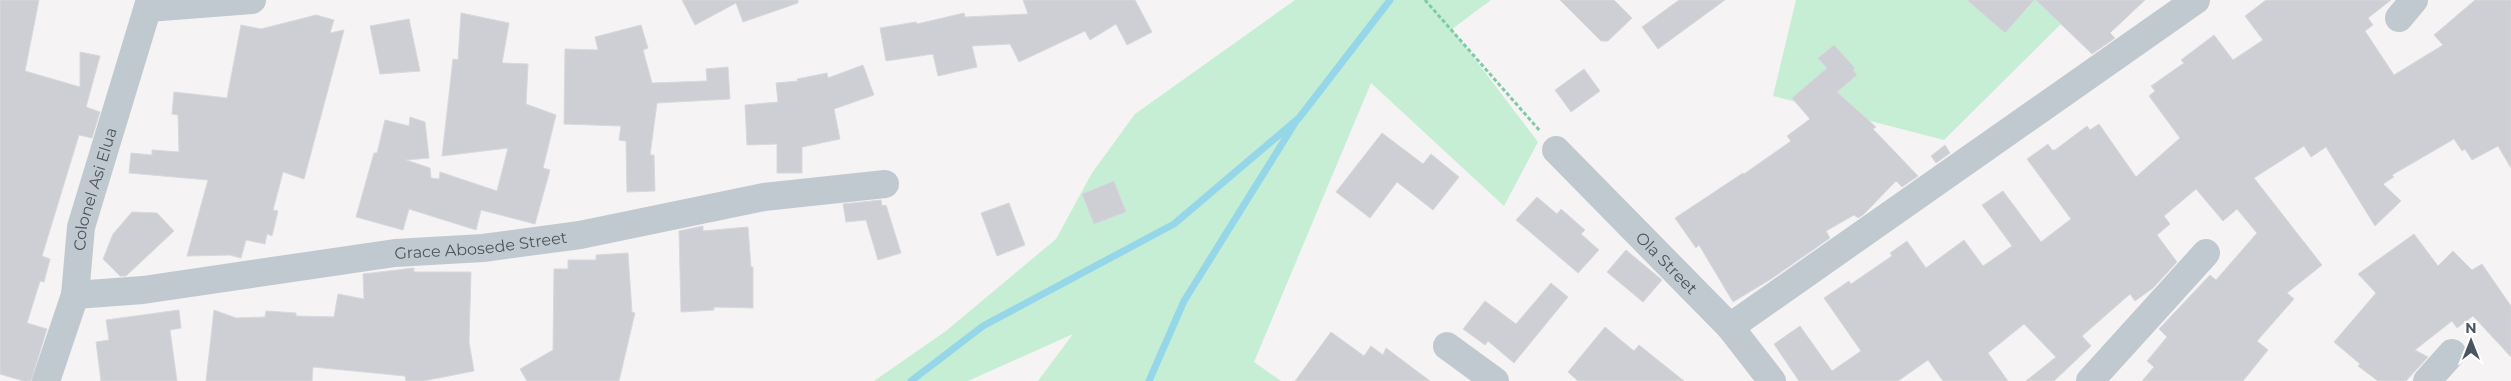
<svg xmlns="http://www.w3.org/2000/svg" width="2511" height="381" font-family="Montserrat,sans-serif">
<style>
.green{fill:#c5eed5}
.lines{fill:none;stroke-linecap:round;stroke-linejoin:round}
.stream{stroke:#95d6e9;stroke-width:7}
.building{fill:#cdcfd4;stroke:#d7d9dd}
.path{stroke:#7ecba6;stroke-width:3;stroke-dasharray:4 2.5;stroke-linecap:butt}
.minor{stroke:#c1c9d0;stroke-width:28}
.labels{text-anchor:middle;stroke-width:4;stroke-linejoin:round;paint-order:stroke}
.street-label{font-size:16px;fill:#4b555f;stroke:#fff}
</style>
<rect width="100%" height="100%" fill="#f5f3f3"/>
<!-- green -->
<path class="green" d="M 1295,0 L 1491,0 L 1452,29 L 1538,142 L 1504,206 L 1371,83 L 1254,362 L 1281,381 L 1038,381 L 1073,334 L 968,381 L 874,381 L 946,331 L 1056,239 L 1092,173 L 1135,114 Z
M 1796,0 L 2065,0 L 2067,18 L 1944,140 L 1773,96 Z"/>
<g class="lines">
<!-- stream -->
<path class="stream" d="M 911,381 L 983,326 L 1174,224 L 1299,118 L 1390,0
M 1149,381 L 1184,301 L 1295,123"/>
</g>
<!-- building -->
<path class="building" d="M 0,0 L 39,0 L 25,71 L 80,87 L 80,52 L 100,56 L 86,107 L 100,112 L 92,138 L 79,135 L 42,256 L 50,259 L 44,282 L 40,281 L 27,323 L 47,329 L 31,381 L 23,381 L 0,374 Z
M 682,0 L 798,0 L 798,3 L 743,22 L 736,3 L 695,25 Z
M 1023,0 L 1135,0 L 1152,32 L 1127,45 L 1116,24 L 1090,40 L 1085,31 L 1019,62 L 1010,44 L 972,46 L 977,67 L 938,76 L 933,54 L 886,61 L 880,28 L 916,22 L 917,24 L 964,13 L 965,17 L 1028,14 Z
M 1560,0 L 1614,0 L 1632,18 L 1608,41 L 1601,41 Z
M 1679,0 L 1725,0 L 1658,49 L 1642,27 Z
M 1967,0 L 2034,0 L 2005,33 Z
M 2036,0 L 2145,0 L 2110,33 L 2115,38 L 2092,54 Z
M 2266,0 L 2391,0 L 2368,18 L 2373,25 L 2365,31 L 2394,75 L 2443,45 L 2434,35 L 2475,0 L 2511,0 L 2511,168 L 2498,146 L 2472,160 L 2465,149 L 2462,151 L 2454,139 L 2392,175 L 2394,177 L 2383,184 L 2401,201 L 2375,226 L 2326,147 L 2311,157 L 2304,146 L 2254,178 L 2322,265 L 2287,293 L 2294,299 L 2257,341 L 2268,350 L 2243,381 L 2142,381 L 2154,367 L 2147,361 L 2167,337 L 2159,329 L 2210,275 L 2216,280 L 2257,233 L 2237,209 L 2223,221 L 2196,189 L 2164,216 L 2170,224 L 2157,235 L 2177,262 L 2153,288 L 2135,301 L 2130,294 L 2082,336 L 2091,346 L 2054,381 L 2026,381 L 2056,357 L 2024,324 L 1988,353 L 2008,381 L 1943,381 L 1928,360 L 1898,381 L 1799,381 L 1774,344 L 1800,326 L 1832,371 L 1861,351 L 1824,298 L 1849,281 L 1851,284 L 1892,256 L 1890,253 L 1907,241 L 1926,268 L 1964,240 L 1983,266 L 2012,246 L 1982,205 L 2003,191 L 2041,242 L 2071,219 L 2027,159 L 2048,144 L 2052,150 L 2055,150 L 2087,126 L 2090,130 L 2099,124 L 2136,177 L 2180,138 L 2149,96 L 2155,91 L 2151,86 L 2184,63 L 2181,60 L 2214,35 L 2233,60 L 2263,40 L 2245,16 Z
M 461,13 L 509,23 L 502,63 L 528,64 L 526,104 L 556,115 L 543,168 L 550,170 L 535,224 L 481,210 L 476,230 L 409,209 L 403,230 L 356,217 L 374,153 L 377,153 L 385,120 L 409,126 L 410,117 L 425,122 L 429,158 L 406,160 L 430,168 L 431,178 L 439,179 L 440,172 L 497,191 L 508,148 L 442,156 L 453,59 L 458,60 Z
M 316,15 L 334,20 L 330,33 L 344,30 L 304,179 L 283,172 L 273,210 L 278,211 L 272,236 L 267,234 L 265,244 L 246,240 L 241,258 L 230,255 L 187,256 L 208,180 L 129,173 L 131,153 L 152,155 L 152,150 L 179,152 L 178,115 L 172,114 L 174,92 L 227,98 L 241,25 L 261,29 Z
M 409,19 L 420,71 L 380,74 L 370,26 Z
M 641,25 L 648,48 L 643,50 L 652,83 L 707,81 L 706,69 L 728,67 L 730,99 L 657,103 L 650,155 L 654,155 L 655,191 L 627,192 L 626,141 L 619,140 L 621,126 L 564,124 L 565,49 L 598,50 L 595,37 Z
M 1834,45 L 1855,68 L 1853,70 L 1857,75 L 1837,92 L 1876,127 L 1873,129 L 1918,176 L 1902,187 L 1896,181 L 1863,215 L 1858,218 L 1854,215 L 1826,231 L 1830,238 L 1771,279 L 1733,302 L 1699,245 L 1696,248 L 1675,218 L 1743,173 L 1744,174 L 1791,141 L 1787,136 L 1810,119 L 1792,98 L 1827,68 L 1818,58 Z
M 863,65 L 874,95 L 834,109 L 840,139 L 802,147 L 802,173 L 777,173 L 777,144 L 747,145 L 745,105 L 778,102 L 776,83 L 798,81 L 797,79 L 827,73 L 828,78 Z
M 1584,69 L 1600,91 L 1571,112 L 1555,90 Z
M 1382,133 L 1423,164 L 1431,154 L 1459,177 L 1433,210 L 1397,182 L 1370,218 L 1336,192 Z
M 1945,145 L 1950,153 L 1936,163 L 1931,156 Z
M 1114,181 L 1126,212 L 1094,224 L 1082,194 Z
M 1537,197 L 1557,214 L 1561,209 L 1585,230 L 1581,234 L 1599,250 L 1578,273 L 1516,220 Z
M 881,200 L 882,206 L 886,205 L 901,253 L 878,260 L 866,220 L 846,222 L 843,204 Z
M 1009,203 L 1025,245 L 997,256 L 981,213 Z
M 132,212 L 157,213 L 174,231 L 126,276 L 120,276 L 103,259 L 113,234 Z
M 703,226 L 703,231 L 748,227 L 751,267 L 753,267 L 753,308 L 714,307 L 714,310 L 681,312 L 679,231 Z
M 2414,234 L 2438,266 L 2453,251 L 2472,270 L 2482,264 L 2511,306 L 2511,357 L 2473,316 L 2457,328 L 2452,321 L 2415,350 L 2428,357 L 2406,381 L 2378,381 L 2358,366 L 2360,364 L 2334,342 L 2376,293 L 2358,274 Z
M 1626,250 L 1662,280 L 1643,302 L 1607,272 Z
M 628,253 L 632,312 L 635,313 L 619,381 L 527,381 L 520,369 L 553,350 L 554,269 L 568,269 L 568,260 L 596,260 L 596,255 Z
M 414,268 L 414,272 L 471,272 L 469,342 L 474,371 L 423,381 L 406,381 L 405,376 L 313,367 L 312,381 L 206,381 L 214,310 L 236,318 L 265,317 L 266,311 L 296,313 L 296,316 L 334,317 L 338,294 L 364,299 L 363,274 Z
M 1551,283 L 1568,297 L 1514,363 L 1488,341 L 1485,345 L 1463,329 L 1485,301 L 1516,324 Z
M 179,310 L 181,328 L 170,330 L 177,381 L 101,381 L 96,342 L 109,340 L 106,320 Z
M 1605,327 L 1634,351 L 1639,345 L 1684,381 L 1578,381 L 1568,372 Z
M 1331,332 L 1364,356 L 1371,346 L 1383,355 L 1386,348 L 1430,381 L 1295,381 Z"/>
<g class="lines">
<!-- path -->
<path class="path" d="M 1425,0 L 1540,131"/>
<!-- minor -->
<g class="minor">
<path d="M 148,8 L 252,0"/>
<path d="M 2399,18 L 2414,0"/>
<path id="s1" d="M 1556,150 L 1730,327 L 1772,381"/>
<path id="s2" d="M 75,295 L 143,290 L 395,253 L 483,248 L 580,235 L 764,197 L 885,184"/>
<path d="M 1730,327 L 2196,0"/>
<path d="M 1447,346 L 1495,381"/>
<path id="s3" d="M 46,381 L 75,295 L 81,227 L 150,0"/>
<path d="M 2090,381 L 2206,253"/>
<path d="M 2427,381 L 2452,353"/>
</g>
</g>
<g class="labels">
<!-- street labels -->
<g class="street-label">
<text dy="6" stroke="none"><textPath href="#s3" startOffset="199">Colonel Asi Elua</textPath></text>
<text dy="6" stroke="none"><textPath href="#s2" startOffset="409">Grace Abosede Street</textPath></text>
<text dy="6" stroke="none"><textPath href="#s1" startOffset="158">Ola Street</textPath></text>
</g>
</g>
<!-- north arrow -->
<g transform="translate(2471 341)" stroke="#ffffff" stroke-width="4" paint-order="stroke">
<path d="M0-4L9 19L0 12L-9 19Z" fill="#4b555f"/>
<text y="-8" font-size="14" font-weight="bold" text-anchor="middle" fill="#4b555f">N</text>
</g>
</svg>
